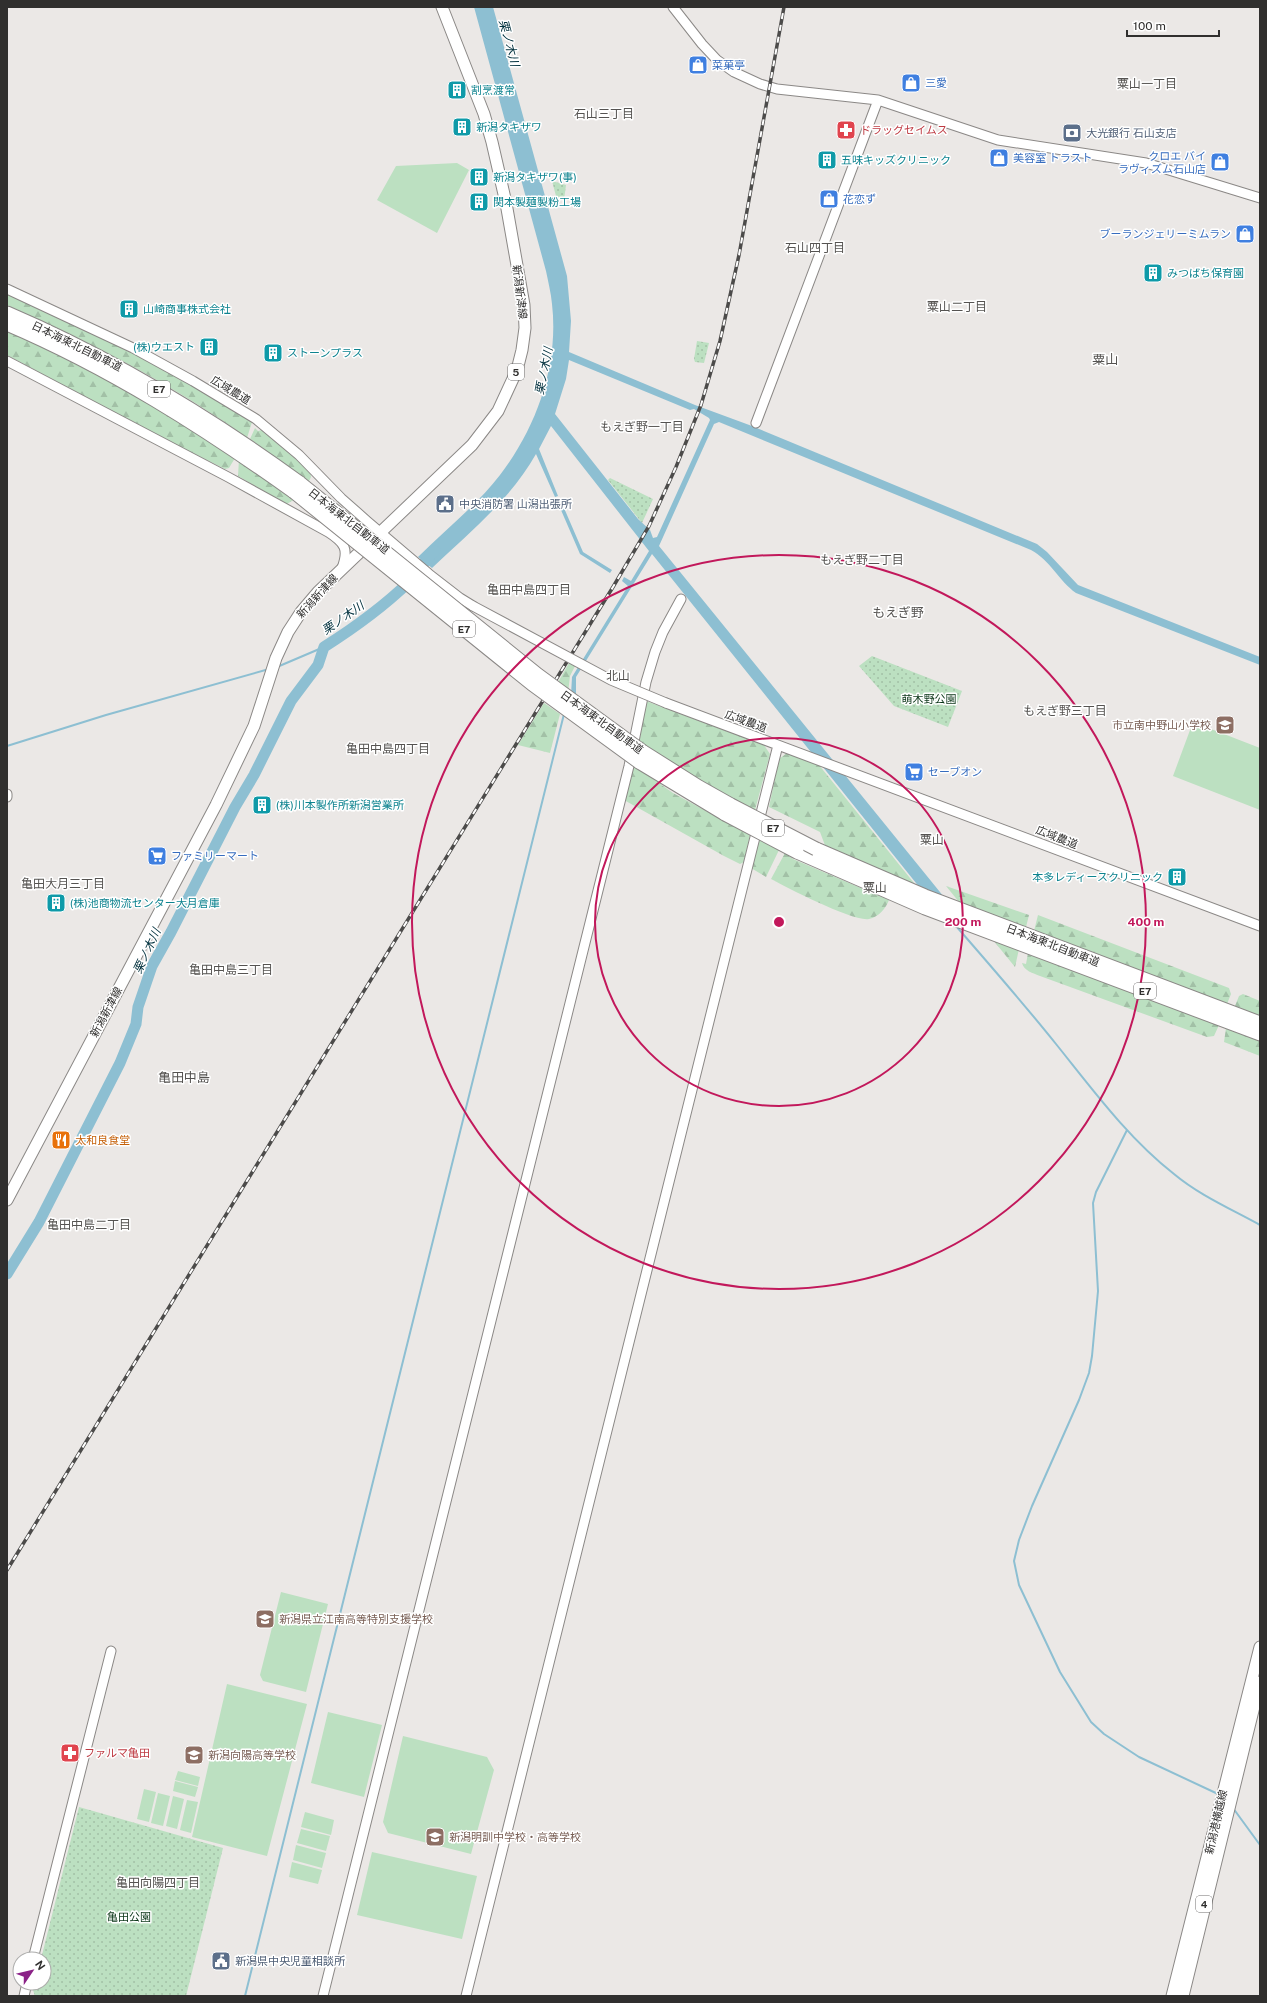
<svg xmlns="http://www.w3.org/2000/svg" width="1267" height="2003" font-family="'Public Sans','Noto Sans JP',sans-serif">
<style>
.grass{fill:url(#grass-dots)}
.forest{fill:url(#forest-firs)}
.pitch{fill:#bce0c1}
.water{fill:#8dbfd2;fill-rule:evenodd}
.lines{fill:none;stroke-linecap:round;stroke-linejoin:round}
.stream{stroke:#8dbfd2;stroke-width:2}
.river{stroke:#8dbfd2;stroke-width:11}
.tertiary-casing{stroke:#8b8886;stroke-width:11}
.primary-casing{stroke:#8b8886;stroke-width:13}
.motorway-casing{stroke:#8b8886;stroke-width:15}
.tertiary{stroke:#fff;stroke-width:9}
.primary{stroke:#fff;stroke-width:11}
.motorway{stroke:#fff;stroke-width:13}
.rail-casing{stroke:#4c4b4a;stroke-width:3.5}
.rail{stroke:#fff;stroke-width:2;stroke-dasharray:6;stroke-linecap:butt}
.tertiary-bridge-casing{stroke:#8b8886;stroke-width:11;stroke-linecap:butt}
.motorway-bridge-casing{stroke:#8b8886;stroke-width:15;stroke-linecap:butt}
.tertiary-bridge{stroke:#fff;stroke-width:9}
.motorway-bridge{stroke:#fff;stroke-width:13}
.ring{fill:none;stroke:#c2185b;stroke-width:2}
.labels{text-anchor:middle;stroke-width:3;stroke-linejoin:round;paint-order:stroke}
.shield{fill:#fff;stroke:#6e6d6d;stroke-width:1}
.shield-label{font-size:10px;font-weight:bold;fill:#302f2e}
.shop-label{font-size:11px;fill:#366cbe;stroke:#fff;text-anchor:start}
.culture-label{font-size:11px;fill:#0d838f;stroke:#fff;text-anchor:start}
.health-label{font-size:11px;fill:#be3a42;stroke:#fff;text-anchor:start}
.service-label{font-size:11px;fill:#4e5e75;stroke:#fff;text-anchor:start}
.street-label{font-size:11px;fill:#302f2e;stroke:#fff}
.park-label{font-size:11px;fill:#0a3517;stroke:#fff}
.education-label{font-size:11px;fill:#785e54;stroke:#fff;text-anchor:start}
.food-label{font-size:11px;fill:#c56008;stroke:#fff;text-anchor:start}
.water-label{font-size:12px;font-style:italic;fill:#00303d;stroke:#fff}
.neighbourhood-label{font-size:12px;fill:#555351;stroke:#fff}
.quarter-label{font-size:13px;fill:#555351;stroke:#fff}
.centre{fill:#c2185b;stroke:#fff;stroke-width:2}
.ring-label{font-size:12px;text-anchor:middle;font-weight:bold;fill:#c2185b;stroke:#fff;stroke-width:3;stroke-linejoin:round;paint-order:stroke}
</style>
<defs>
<pattern id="grass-dots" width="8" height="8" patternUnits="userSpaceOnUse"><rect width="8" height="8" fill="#bce0c1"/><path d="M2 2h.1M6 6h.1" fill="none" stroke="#a2c0a6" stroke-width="1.8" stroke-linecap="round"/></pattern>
<pattern id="forest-firs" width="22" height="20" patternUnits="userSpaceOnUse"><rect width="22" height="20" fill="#bce0c1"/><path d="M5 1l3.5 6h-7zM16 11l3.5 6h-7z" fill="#a2c0a6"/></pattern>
</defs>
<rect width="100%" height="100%" fill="#ebe8e6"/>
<!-- grass -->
<path class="grass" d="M 552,181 L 566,185 L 564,200 L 556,196 Z
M 697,341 L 709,343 L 704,363 L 695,362 L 694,359 Z
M 610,478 L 653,499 L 642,523 L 608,480 Z
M 872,656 L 962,691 L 948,727 L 894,706 L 859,666 Z
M 79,1807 L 223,1848 L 186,1996 L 35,1996 L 33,1990 L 35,1983 L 44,1983 L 44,1959 L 41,1959 Z"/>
<!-- forest -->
<path class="forest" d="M 7,293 L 120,343 L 247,416 L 252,422 L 247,438 C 173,384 91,343 7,305 Z
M 7,331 C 87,367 163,409 235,458 L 229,468 L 225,469 L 158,436 L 7,355 Z
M 255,428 L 258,431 L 265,429 L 310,470 L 311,477 L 308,483 L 250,439 Z
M 239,459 L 295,499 L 287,504 L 283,502 L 238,476 Z
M 569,663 L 575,666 L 570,676 L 568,693 L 557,684 Z
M 646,701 L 764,745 L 770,754 L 755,810 L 733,801 L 639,744 Z
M 544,703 L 560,714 L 550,753 L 518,745 Z
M 787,753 L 819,765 L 918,888 L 826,848 L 820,832 L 769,807 L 779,759 Z
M 633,765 L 673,793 L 750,835 L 744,862 L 740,864 L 724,856 L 624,800 Z
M 757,839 L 779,850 L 766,877 L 751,868 Z
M 785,853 L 793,859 L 889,900 C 886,908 879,917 869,919 C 853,922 788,888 771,879 Z
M 946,886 L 1029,915 L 1026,927 L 972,909 L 959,902 Z
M 1038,915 L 1229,988 L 1231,994 L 1227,1004 L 1034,931 Z
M 993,940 L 1019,949 L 1015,967 Z
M 1028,953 L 1030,955 L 1219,1025 L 1214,1036 L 1207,1037 L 1040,976 C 1033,973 1024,971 1022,963 L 1026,964 Z
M 1243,994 L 1260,1001 L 1260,1016 L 1235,1006 L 1239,996 Z
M 1226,1028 L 1260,1041 L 1260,1056 L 1224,1042 Z"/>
<!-- pitch -->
<path class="pitch" d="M 457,163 L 469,170 L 437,233 L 377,200 L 396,166 Z
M 1193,722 L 1260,748 L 1260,810 L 1173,776 Z
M 281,1592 L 328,1604 L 306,1692 L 263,1681 L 260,1675 Z
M 227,1684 L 307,1704 L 267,1856 L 192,1837 Z
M 328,1712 L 382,1725 L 364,1797 L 311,1783 Z
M 403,1736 L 487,1757 L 494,1770 L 471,1854 L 388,1833 L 383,1822 Z
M 178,1771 L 200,1777 L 198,1786 L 175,1780 Z
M 175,1781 L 198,1787 L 195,1797 L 173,1791 Z
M 144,1789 L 156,1792 L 149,1822 L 137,1819 Z
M 158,1793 L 170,1796 L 163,1826 L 151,1823 Z
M 173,1796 L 184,1799 L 177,1829 L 166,1826 Z
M 187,1800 L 198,1802 L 191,1833 L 180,1830 Z
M 305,1812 L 334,1820 L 331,1835 L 301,1827 Z
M 301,1829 L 330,1836 L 326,1851 L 297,1843 Z
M 296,1845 L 326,1853 L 322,1868 L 293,1860 Z
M 372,1852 L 477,1876 L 462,1939 L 357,1915 Z
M 292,1862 L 322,1870 L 318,1884 L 289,1877 Z"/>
<!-- water -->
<path class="water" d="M 474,7 L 493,7 L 567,276 L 571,321 L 569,352 L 695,405 L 752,426 L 1037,544 L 1047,552 L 1078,585 L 1260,657 L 1260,665 L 1076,593 C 1059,581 1050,560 1031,550 L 719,422 L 714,424 L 659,546 L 944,897 L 920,888 L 652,554 L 576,677 L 576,695 L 571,695 L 572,677 L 628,586 L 622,581 L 624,577 L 631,581 L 649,551 L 551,426 L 539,449 L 558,496 L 555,497 L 536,454 C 510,500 470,532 432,568 L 418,557 C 445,530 477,505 500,475 C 537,427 559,364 552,304 C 551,293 548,281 546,271 ZM 569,360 L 690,410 L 694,409 L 709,418 L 710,420 L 657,537 L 653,538 L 650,530 L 638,519 L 555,414 L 566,379 Z
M 564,508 L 583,552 L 612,570 L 610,573 L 580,554 L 561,510 Z"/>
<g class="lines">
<!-- stream -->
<path class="stream" d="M 277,667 L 324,647
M 7,746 L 106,715 L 269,669
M 956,926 C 990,965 1024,1004 1056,1044 C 1093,1090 1128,1138 1174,1174 C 1199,1195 1231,1209 1260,1225
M 1127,1130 L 1096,1192 L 1093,1203 L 1098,1291 L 1092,1356 L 1089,1373 L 1079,1400 L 1032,1506 L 1019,1540 L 1014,1561 L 1019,1585 L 1060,1672 L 1091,1722 L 1104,1734 L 1139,1757 L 1218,1794
M 1233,1808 L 1260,1845
M 245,1996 L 564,714"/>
<!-- river -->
<path class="river" d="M 7,1274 L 39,1222 L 120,1063 L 136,1024 L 138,1007 L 152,966 L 171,932 L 235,807 L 254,775 L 291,701 L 318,665 L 324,647 C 354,628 383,607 409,582 C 418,572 425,560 435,551"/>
<defs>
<path id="tertiary" d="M 673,7 L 702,44 L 717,60 L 734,72 L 760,84 L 777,89 L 878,100 L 998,140 L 1146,163 L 1260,198
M 7,289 L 133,348 L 193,381 L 256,419 L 299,455 L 341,498 L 367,521 L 429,574 L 460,598 L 473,606
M 7,361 L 228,477 L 328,532 C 345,543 349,549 342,568
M 756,423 L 878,100
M 666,703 L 1260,926
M 7,794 L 7,797
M 33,1959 L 111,1651
M 24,1996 L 27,1983
M 323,1996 L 629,766 L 646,682 L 655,652 L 663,632 L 681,599
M 466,1996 L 778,745"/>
<path id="primary" d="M 7,1200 L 216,805 L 254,726 L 276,658 L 288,632 L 301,612 L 318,592 L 472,445 L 498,411 L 517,370 L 522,350 L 525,328 L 524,305 L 506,203 L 492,142 L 484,114 L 442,7
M 1172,1996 L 1260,1647
M 1183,1996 L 1260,1682"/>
<path id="motorway" d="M 7,313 C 112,358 208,416 300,483
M 7,324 C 110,368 203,427 294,492
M 642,751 L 699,787 L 731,805
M 639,762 L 725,814
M 816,849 L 925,896 L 1260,1023
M 797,852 L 925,908 L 1260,1034"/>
</defs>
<!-- tertiary casing -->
<use href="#tertiary" class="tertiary-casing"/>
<!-- primary casing -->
<use href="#primary" class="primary-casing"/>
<!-- motorway casing -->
<use href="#motorway" class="motorway-casing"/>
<!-- tertiary -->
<use href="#tertiary" class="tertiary"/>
<!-- primary -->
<use href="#primary" class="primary"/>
<!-- motorway -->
<use href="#motorway" class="motorway"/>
<defs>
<path id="rail" d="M 7,1570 L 613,587 L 649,526 L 676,467 L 701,405 L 720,341 L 739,255 L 784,7"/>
</defs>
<!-- rail casing -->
<use href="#rail" class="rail-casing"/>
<!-- rail -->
<use href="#rail" class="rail"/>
<defs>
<path id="tertiary-bridge" d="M 473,606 L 611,680 L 666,703"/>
<path id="motorway-bridge" d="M 300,483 L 538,675 L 642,751
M 294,492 L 532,684 L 639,762
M 731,805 L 816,849
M 725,814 L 797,852"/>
</defs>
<!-- tertiary-bridge casing -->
<use href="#tertiary-bridge" class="tertiary-bridge-casing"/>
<!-- motorway-bridge casing -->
<use href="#motorway-bridge" class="motorway-bridge-casing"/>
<!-- tertiary-bridge -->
<use href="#tertiary-bridge" class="tertiary-bridge"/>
<!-- motorway-bridge -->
<use href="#motorway-bridge" class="motorway-bridge"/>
</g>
<!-- distance rings -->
<g class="ring">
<circle cx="779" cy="922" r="184"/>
<circle cx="779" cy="922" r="367"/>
</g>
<!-- icons -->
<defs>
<symbol id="shop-square" viewBox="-11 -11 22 22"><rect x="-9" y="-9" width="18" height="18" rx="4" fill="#3f7fe0" stroke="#fff"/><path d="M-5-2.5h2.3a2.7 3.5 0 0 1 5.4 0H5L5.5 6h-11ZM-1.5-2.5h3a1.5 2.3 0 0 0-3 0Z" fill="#fff"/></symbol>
<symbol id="building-square" viewBox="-11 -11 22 22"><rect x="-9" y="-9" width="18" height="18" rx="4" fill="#0f9aa8" stroke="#fff"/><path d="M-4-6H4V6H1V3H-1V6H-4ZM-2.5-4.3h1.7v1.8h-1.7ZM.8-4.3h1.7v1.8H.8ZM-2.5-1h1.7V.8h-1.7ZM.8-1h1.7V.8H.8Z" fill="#fff"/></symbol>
<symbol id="pharmacy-square" viewBox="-11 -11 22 22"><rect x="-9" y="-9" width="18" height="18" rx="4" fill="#e0444e" stroke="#fff"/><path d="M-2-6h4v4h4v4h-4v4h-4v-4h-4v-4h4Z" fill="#fff"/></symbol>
<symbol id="bank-square" viewBox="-11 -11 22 22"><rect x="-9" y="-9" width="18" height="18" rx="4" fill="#5c6f8a" stroke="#fff"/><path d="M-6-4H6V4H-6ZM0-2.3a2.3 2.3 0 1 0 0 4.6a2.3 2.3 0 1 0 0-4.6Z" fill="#fff"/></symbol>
<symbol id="civic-square" viewBox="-11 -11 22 22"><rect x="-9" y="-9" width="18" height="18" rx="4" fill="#5c6f8a" stroke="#fff"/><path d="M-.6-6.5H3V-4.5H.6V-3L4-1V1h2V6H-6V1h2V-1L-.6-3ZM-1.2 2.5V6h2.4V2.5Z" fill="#fff"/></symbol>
<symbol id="school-square" viewBox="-11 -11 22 22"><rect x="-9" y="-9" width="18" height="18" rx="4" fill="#8d6e63" stroke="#fff"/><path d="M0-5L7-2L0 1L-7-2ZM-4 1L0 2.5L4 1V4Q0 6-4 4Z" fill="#fff"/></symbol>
<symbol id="supermarket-square" viewBox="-11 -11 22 22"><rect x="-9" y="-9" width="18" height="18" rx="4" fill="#3f7fe0" stroke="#fff"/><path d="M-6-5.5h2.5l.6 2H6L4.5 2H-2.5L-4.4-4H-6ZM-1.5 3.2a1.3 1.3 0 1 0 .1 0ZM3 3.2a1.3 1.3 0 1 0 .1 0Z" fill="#fff"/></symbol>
<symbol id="restaurant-square" viewBox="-11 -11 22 22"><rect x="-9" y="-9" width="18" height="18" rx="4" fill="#e8710a" stroke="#fff"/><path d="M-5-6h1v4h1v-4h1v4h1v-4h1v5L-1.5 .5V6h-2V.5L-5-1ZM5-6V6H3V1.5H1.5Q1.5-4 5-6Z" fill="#fff"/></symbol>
</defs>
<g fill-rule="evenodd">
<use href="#shop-square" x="687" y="54" width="22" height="22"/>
<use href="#shop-square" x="900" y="72" width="22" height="22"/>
<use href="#building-square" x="446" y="79" width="22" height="22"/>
<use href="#building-square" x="451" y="116" width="22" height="22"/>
<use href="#pharmacy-square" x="835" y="119" width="22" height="22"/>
<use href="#bank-square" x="1061" y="122" width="22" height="22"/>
<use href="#shop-square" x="988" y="147" width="22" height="22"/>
<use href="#building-square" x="816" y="149" width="22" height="22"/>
<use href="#shop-square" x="1209" y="151" width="22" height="22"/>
<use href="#building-square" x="468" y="166" width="22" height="22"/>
<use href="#shop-square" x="818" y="188" width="22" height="22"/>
<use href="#building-square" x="468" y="191" width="22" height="22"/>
<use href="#shop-square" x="1234" y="223" width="22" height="22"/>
<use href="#building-square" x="1142" y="262" width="22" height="22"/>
<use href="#building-square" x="118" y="298" width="22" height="22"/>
<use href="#building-square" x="198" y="336" width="22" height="22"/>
<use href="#building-square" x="262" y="342" width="22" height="22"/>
<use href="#civic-square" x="434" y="493" width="22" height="22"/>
<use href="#school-square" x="1214" y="714" width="22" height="22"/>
<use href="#supermarket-square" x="903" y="761" width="22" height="22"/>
<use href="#building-square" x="251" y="794" width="22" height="22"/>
<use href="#supermarket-square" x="146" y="845" width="22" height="22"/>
<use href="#building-square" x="1166" y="866" width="22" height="22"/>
<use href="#building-square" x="45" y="892" width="22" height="22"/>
<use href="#restaurant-square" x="50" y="1129" width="22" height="22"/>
<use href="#school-square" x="254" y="1608" width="22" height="22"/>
<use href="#pharmacy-square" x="59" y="1742" width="22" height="22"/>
<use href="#school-square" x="183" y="1744" width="22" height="22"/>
<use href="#school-square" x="424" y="1826" width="22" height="22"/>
<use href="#civic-square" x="210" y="1950" width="22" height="22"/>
</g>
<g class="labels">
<!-- shield labels -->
<g class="shield">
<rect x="508" y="364" width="16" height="16" rx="3"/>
<rect x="148" y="381" width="22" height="16" rx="3"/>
<rect x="453" y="621" width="22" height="16" rx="3"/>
<rect x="762" y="820" width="22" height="16" rx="3"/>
<rect x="1134" y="983" width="22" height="16" rx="3"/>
<rect x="1196" y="1896" width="16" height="16" rx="3"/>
</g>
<g class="shield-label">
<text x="516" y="376">5</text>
<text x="159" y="393">E7</text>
<text x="464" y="633">E7</text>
<text x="773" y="832">E7</text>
<text x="1145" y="995">E7</text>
<text x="1204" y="1908">4</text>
</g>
<!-- shop labels -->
<g class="shop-label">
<text x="712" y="69">菜菓亭</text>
<text x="925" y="87">三愛</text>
<text x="1206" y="160" text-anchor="end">クロエ バイ<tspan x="1206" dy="13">ラヴィズム石山店</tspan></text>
<text x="1013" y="162">美容室 トラスト</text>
<text x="843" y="203">花恋ず</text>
<text x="1231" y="238" text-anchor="end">ブーランジェリーミムラン</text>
<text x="928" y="776">セーブオン</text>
<text x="171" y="860">ファミリーマート</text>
</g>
<!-- culture labels -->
<g class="culture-label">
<text x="471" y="94">割烹渡常</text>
<text x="476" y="131">新潟タキザワ</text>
<text x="841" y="164">五味キッズクリニック</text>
<text x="493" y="181">新潟タキザワ(事)</text>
<text x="493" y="206">関本製麺製粉工場</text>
<text x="1167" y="277">みつばち保育園</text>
<text x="143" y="313">山崎商事株式会社</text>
<text x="195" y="351" text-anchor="end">(株)ウエスト</text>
<text x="287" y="357">ストーンプラス</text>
<text x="276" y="809">(株)川本製作所新潟営業所</text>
<text x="1163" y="881" text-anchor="end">本多レディースクリニック</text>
<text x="70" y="907">(株)池商物流センター大月倉庫</text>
</g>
<!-- health labels -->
<g class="health-label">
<text x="860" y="134">ドラッグセイムス</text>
<text x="84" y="1757">ファルマ亀田</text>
</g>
<!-- service labels -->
<g class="service-label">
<text x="1086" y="137">大光銀行 石山支店</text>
<text x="459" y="508">中央消防署 山潟出張所</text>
<text x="235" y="1965">新潟県中央児童相談所</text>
</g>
<!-- street labels -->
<g class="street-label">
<text transform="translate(520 292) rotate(83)" y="4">新潟新津線</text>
<text transform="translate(77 346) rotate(26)" y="4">日本海東北自動車道</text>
<text transform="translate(231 390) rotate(31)" y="4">広域農道</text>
<text transform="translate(349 521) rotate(38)" y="4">日本海東北自動車道</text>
<text transform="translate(317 596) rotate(-48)" y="4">新潟新津線</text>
<text transform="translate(746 721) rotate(20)" y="4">広域農道</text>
<text transform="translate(602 722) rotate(36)" y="4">日本海東北自動車道</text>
<text transform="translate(1057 837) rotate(21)" y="4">広域農道</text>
<text transform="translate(1053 945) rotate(21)" y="4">日本海東北自動車道</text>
<text transform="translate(106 1012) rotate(-62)" y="4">新潟新津線</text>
<text transform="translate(1216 1822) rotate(-77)" y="4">新潟港横越線</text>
</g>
<!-- park labels -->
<g class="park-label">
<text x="929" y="703">萌木野公園</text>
<text x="129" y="1921">亀田公園</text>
</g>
<!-- education labels -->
<g class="education-label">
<text x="1211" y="729" text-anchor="end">市立南中野山小学校</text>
<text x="279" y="1623">新潟県立江南高等特別支援学校</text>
<text x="208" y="1759">新潟向陽高等学校</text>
<text x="449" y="1841">新潟明訓中学校・高等学校</text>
</g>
<!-- food labels -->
<g class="food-label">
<text x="75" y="1144">太和良食堂</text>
</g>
<!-- water labels -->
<g class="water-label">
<text transform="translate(509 43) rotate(75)" y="4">栗ノ木川</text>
<text transform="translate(544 371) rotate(-79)" y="4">栗ノ木川</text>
<text transform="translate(343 618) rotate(-35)" y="4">栗ノ木川</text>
<text transform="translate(147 951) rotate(-65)" y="4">栗ノ木川</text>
</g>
<!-- neighbourhood labels -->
<g class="neighbourhood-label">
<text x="1147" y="88">粟山一丁目</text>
<text x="604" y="118">石山三丁目</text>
<text x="815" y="252">石山四丁目</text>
<text x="957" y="311">粟山二丁目</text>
<text x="642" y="431">もえぎ野一丁目</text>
<text x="862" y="564">もえぎ野二丁目</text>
<text x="529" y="594">亀田中島四丁目</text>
<text x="618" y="680">北山</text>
<text x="1065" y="715">もえぎ野三丁目</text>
<text x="388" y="753">亀田中島四丁目</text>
<text x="932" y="844">粟山</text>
<text x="63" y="888">亀田大月三丁目</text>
<text x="875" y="892">粟山</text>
<text x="231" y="974">亀田中島三丁目</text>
<text x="89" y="1229">亀田中島二丁目</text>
<text x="158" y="1887">亀田向陽四丁目</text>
</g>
<!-- quarter labels -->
<g class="quarter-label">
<text x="1105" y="364">粟山</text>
<text x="898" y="617">もえぎ野</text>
<text x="184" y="1082">亀田中島</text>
</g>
</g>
<circle cx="779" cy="922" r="6" class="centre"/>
<g class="ring-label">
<text x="963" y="926">200 m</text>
<text x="1146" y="926">400 m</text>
</g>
<!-- border -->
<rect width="1267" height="2003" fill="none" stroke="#302f2e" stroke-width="16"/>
<!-- north arrow -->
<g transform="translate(32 1971) rotate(55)"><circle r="19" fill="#ffffff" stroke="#acacab"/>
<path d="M0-3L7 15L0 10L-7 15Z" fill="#8b2287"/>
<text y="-6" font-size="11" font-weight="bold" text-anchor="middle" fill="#302f2e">N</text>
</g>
<!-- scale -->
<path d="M1127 30v6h92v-6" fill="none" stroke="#302f2e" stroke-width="2"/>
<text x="1133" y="30" font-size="12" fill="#302f2e" stroke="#ffffff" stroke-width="3" paint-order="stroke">100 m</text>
</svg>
